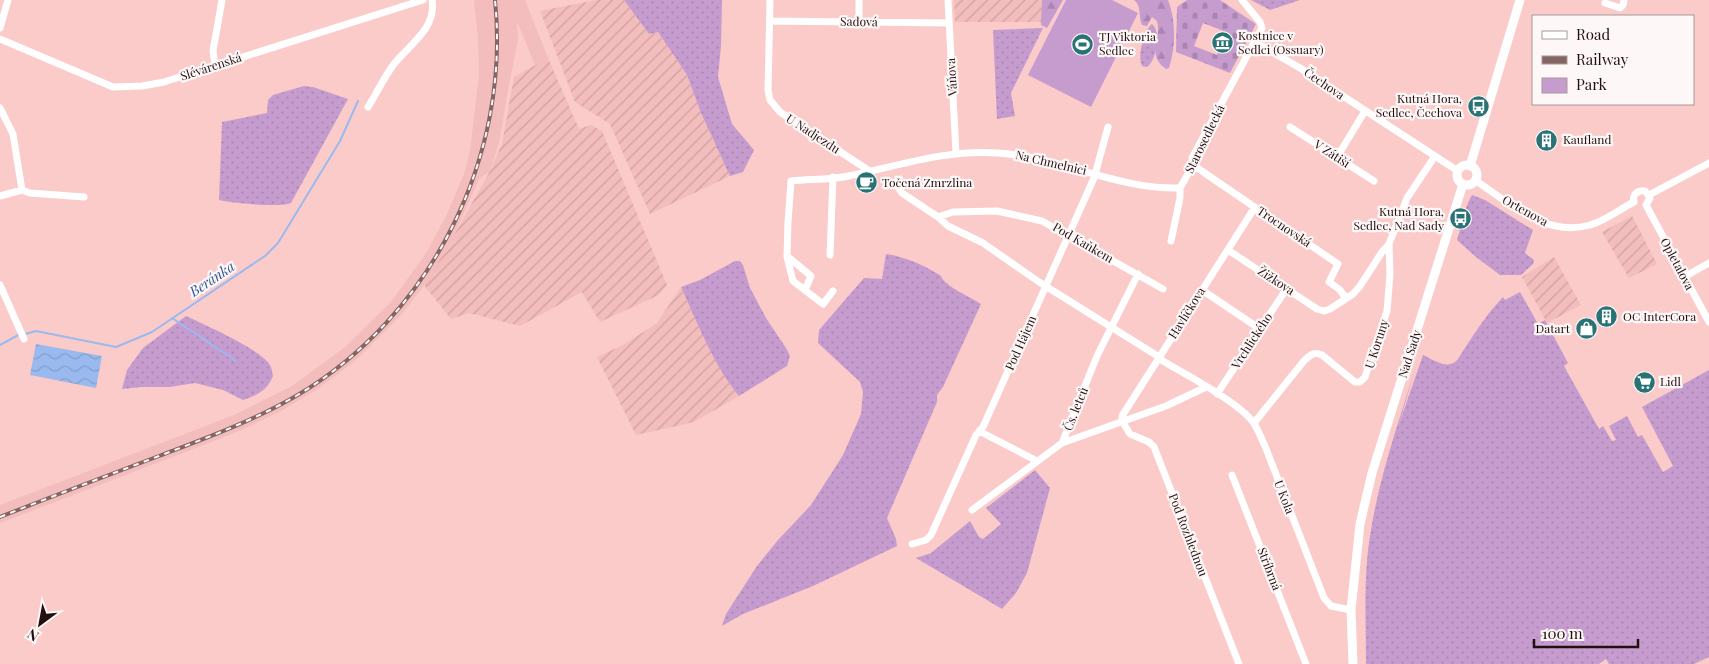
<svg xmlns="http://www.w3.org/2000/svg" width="1709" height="664" font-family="'Playfair Display',serif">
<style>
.built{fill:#f2bdbc}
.industrial{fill:url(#industrial-furrows)}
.green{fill:url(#green-dots)}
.forest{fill:url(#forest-firs)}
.cemetery{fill:url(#cemetery-stones);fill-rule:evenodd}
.pitch{fill:#c69ccf}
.water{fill:url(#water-waves)}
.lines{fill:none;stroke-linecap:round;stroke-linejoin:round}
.stream{stroke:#9abaef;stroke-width:2}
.minor{stroke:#fff;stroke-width:7}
.tertiary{stroke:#fff;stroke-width:9}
.rail-casing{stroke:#856564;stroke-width:4}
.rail{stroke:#fef7f7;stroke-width:2;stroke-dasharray:5.5;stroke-linecap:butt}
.labels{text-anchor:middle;stroke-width:4.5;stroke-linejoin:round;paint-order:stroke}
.street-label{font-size:12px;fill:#220f0f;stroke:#fef7f7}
.poi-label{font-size:12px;fill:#220f0f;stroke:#fef7f7;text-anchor:start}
.water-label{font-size:14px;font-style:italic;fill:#305697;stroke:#fef7f7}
</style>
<defs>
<pattern id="industrial-furrows" width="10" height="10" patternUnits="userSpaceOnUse" patternTransform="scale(1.25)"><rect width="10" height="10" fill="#f2bdbc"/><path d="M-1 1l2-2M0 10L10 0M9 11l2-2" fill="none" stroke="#cfa1a0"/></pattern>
<pattern id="green-dots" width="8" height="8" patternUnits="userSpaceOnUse" patternTransform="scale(1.25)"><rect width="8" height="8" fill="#c69ccf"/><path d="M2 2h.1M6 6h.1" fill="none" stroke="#aa85b1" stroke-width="1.8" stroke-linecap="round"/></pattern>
<pattern id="forest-firs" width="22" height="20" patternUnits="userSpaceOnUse" patternTransform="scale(1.25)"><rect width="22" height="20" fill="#c69ccf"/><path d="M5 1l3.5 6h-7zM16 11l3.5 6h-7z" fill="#aa85b1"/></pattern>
<pattern id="cemetery-stones" width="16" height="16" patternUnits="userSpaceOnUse" patternTransform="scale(1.25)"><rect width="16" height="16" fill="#c69ccf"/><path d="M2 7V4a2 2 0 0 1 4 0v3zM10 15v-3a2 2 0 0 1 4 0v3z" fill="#aa85b1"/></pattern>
<pattern id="water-waves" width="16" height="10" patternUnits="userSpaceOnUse" patternTransform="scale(1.25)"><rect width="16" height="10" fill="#9abaef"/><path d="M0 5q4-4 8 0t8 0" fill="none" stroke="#849fcc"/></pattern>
</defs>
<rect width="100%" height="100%" fill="#facbc9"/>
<!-- built -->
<path class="built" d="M 474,0 L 525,0 L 548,58 L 535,65 L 517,21 L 518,40 L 507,95 L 500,139 L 490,171 L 479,179 L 452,240 L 429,279 L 402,314 L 355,361 L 319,388 L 281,411 L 241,430 L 196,448 L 0,523 L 0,505 L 234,415 L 292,386 L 344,348 L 390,303 L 427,252 L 447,214 L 464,174 L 470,151 L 479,75 L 478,39 Z"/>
<!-- industrial -->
<path class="industrial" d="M 596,0 L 624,0 L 649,34 L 658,32 L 687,75 L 701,113 L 730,176 L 650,214 L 610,124 L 575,102 L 540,11 Z
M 954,0 L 1044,0 L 1044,22 L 955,22 Z
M 548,58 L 579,129 L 591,125 L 602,131 L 667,285 L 659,295 L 600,322 L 582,292 L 520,326 L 469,313 L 451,319 L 424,285 L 444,253 L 490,171 L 502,144 L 514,77 Z
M 1632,216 L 1657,264 L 1629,278 L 1602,232 Z
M 1554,257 L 1581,305 L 1547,323 L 1522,277 Z
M 681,287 L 707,344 L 729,383 L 739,396 L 694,422 L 636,435 L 597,357 L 623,345 L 657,323 Z"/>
<!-- green -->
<path class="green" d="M 624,0 L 722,0 L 721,46 L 718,77 L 732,124 L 754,150 L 743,172 L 730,176 L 701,113 L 687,75 L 658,32 L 649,34 Z
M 1251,0 L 1300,0 L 1270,10 Z
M 1152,24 C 1162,32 1156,61 1147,67 L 1142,66 C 1137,56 1144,30 1152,24 Z
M 1043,28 L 1011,93 L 1015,116 L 997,119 L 993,30 Z
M 304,86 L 313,87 L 348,99 L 291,203 C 282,208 230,203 219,200 L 222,122 L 267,113 L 268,100 L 273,95 Z
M 1472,195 L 1485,200 L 1533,230 L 1525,253 L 1534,260 L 1533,264 L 1521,275 L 1500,275 L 1476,257 L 1457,240 C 1462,225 1464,208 1472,195 Z
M 886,254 C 906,257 924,265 941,276 C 944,286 971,297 981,304 L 943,387 L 937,395 L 937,402 L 887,518 L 896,539 L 897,546 L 813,586 L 743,614 L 722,626 L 726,614 L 757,566 L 778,540 L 811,505 L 843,455 L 861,414 L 863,392 L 860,382 L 818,343 L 819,330 L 864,278 L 882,279 Z
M 735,261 L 740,261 L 743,265 L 750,288 L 766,318 L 786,348 L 790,356 L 787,366 L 739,396 C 713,364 698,324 681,287 L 700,280 Z
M 1520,292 L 1538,324 L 1545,320 L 1568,363 L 1564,366 L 1599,429 L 1603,426 L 1612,441 L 1616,440 L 1609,426 L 1627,416 L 1638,437 L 1642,435 L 1663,472 L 1673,466 L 1642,407 L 1709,370 L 1709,657 L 1694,664 L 1609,664 L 1606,659 L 1599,664 L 1366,664 C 1366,620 1363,574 1371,530 C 1380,473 1402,412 1419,357 L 1398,427 L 1423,355 C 1434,360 1449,371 1458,359 C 1472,337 1485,316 1503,297 L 1505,300 Z
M 186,316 C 203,324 262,350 270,365 C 272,368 272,373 273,376 C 267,391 257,395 243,400 L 223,390 L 195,383 L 170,387 L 141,387 L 122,389 L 127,370 L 143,348 Z
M 1035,470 L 1050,488 L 1027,573 L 1016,593 L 1002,609 L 916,558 L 931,553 L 970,521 L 979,537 L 983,539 L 1001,524 L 986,508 Z"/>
<!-- forest -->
<path class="forest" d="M 1042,0 L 1063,0 L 1047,28 L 1041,25 Z
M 1134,0 L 1168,0 C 1176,20 1176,47 1169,68 L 1166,69 C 1146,55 1162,40 1157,21 L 1152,17 L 1147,26 L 1142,25 C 1138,16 1142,6 1134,0 Z"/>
<!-- cemetery -->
<path class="cemetery" d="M 1187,0 L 1220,0 L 1256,24 L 1230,73 L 1176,52 L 1177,7 ZM 1203,23 L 1226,32 L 1223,41 L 1230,44 L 1228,50 L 1220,47 L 1217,55 L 1194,46 Z"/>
<!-- pitch -->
<path class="pitch" d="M 1066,0 L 1112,0 L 1138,13 L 1091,107 L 1028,75 Z"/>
<!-- water -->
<path class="water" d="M 36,344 L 102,356 L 96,388 L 30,375 Z"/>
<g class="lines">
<!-- stream -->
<path class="stream" d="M 172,318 L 236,361
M 25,334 L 36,331 L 116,347 L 152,332 L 265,256 L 278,243 L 340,141 L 358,101
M 0,345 L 20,334"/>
<!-- minor -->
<path class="minor" d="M 770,0 L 768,90 L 770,100 L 780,112 L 868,170
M 948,0 L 956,153
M 1605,3 L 1620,8 L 1623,5 L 1624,0
M 770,21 L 949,23
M 859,21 L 859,0
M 0,28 L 8,0
M 0,39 L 113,87 L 142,86 L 164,82 L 423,0
M 1255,42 L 1300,68 L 1458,171
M 215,65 L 213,51 L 222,0
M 368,107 C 377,93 384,77 394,64 C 409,45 437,28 432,0
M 0,108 L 13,134 L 22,190 L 0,196
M 1290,127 L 1374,181
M 1337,157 L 1365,111
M 1193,165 L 1338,264 L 1329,282 L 1339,289 L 1346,298
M 1475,180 C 1509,203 1546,238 1590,225 C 1605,221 1620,209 1634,202
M 896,184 L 902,193 L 938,217 L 948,226 L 983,243 L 1039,282 L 1156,355 L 1163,361 C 1186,375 1237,401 1253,422 C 1258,429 1261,438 1265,446 L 1324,598 L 1331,606 L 1351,610
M 22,190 L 30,193 L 84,197
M 1649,195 L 1709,163
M 1634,202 C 1632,195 1637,190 1645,191 L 1650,198 L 1646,205
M 1646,205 L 1709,322
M 938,217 L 953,212 L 997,211 L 1042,221 L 1163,289
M 1171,241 L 1180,198 L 1180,188 L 1193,165 L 1192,158 L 1262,28 L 1260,22 L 1242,0
M 1228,250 L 1317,309 L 1324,311 L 1330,309 L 1353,294 L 1360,286 L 1382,252 L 1389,244 L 1407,198 L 1435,156
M 830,255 L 833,177
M 787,257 L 793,281 L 823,304 L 833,291
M 1684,277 L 1709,263
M 0,285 L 24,339
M 805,290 L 811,276 L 787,256 L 788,222 L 791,181 C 810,179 830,180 848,176 C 898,166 947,149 998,153 C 1060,157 1118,190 1180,188
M 1202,290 L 1260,329
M 1217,394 L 1287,288
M 1122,421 L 1130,434 L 1149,442 L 1154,447 L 1239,664
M 1122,421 L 1122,416 L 1255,207
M 1254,423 L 1303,362 C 1309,356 1313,351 1322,355 L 1355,382 L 1360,382 L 1365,377 L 1387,311 L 1390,274 L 1389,244
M 979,431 L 1037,461
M 1062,443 L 1166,406 L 1206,387
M 1232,475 L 1306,664
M 972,510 L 1062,443 L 1097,356 L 1138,274
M 912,544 L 926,540 L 931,535 L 976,435 L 983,427 L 1094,178 L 1108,127"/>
<!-- tertiary -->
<path class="tertiary" d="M1457 175a10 10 0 1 1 20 0a10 10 0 1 1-20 0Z
M 1470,166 L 1520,0
M 1353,664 L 1351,610 L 1360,524 L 1372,473 L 1463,184"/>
<defs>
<path id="rail" d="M 0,517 C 53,496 106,476 159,456 C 206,438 253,421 296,396 C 432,316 511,156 495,0"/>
</defs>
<!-- rail casing -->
<use href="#rail" class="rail-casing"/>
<!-- rail -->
<use href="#rail" class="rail"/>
</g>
<!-- icons -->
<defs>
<symbol id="museum-disc" viewBox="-11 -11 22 22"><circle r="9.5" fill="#297377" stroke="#fef7f7"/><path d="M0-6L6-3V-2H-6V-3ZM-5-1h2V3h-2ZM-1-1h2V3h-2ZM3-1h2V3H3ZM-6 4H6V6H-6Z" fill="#fff"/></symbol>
<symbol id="stadium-disc" viewBox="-11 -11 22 22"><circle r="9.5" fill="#297377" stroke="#fef7f7"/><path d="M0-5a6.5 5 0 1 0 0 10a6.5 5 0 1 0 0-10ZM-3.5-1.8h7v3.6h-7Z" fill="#fff"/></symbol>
<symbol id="bus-disc" viewBox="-11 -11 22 22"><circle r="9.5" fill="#297377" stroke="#fef7f7"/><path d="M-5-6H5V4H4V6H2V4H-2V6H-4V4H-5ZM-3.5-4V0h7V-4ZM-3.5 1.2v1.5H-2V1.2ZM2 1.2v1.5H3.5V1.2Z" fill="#fff"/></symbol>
<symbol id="building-disc" viewBox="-11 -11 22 22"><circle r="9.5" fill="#297377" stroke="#fef7f7"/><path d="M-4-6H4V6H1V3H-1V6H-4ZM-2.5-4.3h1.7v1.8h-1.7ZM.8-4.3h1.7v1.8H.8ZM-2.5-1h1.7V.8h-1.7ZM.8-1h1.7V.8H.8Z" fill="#fff"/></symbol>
<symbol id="cafe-disc" viewBox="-11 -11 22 22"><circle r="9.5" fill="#297377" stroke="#fef7f7"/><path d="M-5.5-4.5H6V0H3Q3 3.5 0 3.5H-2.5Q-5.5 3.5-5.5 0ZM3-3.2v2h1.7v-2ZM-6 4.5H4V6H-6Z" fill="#fff"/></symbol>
<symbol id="shop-disc" viewBox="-11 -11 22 22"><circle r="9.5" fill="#297377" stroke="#fef7f7"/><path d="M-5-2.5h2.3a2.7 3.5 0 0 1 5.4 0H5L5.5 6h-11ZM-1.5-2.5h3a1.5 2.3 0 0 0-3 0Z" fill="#fff"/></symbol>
<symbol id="supermarket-disc" viewBox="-11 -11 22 22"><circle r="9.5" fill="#297377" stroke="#fef7f7"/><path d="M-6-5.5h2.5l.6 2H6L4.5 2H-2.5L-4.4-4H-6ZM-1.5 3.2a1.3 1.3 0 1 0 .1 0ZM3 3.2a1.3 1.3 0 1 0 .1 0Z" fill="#fff"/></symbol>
</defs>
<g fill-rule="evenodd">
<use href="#museum-disc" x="1210" y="30" width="25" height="25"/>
<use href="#stadium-disc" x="1070" y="32" width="25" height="25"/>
<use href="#bus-disc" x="1466" y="94" width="25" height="25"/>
<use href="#building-disc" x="1534" y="128" width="25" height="25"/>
<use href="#cafe-disc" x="854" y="170" width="25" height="25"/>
<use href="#bus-disc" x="1448" y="206" width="25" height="25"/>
<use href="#building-disc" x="1594" y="304" width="25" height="25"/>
<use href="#shop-disc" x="1574" y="316" width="25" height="25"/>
<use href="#supermarket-disc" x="1632" y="370" width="25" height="25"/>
</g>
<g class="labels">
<!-- street labels -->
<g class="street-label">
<text transform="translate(859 22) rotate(1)" y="4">Sadová</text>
<text transform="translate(211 67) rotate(-18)" y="4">Slévárenská</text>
<text transform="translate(952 77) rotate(-93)" y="4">Váňova</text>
<text transform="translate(1324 84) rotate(34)" y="4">Čechova</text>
<text transform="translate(813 134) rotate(33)" y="4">U Nadjezdu</text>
<text transform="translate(1205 139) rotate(-64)" y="4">Starosedlecká</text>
<text transform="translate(1332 154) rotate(33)" y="4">V Zátiší</text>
<text transform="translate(1051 163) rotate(13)" y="4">Na Chmelnici</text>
<text transform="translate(1525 211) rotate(29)" y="4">Ortenova</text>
<text transform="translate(1284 227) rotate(34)" y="4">Trocnovská</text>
<text transform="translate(1083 243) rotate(30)" y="4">Pod Kaňkem</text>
<text transform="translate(1677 264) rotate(62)" y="4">Opletalova</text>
<text transform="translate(1276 281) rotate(33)" y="4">Žižkova</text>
<text transform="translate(1187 313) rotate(-58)" y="4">Havlíčkova</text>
<text transform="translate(1252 341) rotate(-57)" y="4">Vrchlického</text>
<text transform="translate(1021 343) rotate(-66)" y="4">Pod Hájem</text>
<text transform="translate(1377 344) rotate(-72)" y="4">U Koruny</text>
<text transform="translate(1410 354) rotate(-72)" y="4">Nad Sady</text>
<text transform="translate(1076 409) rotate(-68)" y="4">Čs. letců</text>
<text transform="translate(1284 497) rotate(69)" y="4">U Kola</text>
<text transform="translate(1188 535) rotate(69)" y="4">Pod Rozhlednou</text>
<text transform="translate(1269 569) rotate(69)" y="4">Stříbrná</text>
</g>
<!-- poi labels -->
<g class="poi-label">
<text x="1238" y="40">Kostnice v<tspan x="1238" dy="14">Sedlci (Ossuary)</tspan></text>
<text x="1099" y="41">TJ Viktoria<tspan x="1099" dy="14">Sedlec</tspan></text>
<text x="1462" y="103" text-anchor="end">Kutná Hora,<tspan x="1462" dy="14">Sedlec, Čechova</tspan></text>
<text x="1563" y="144">Kaufland</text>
<text x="882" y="187">Točená Zmrzlina</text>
<text x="1444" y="216" text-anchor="end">Kutná Hora,<tspan x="1444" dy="14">Sedlec, Nad Sady</tspan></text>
<text x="1623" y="321">OC InterCora</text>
<text x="1570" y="333" text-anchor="end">Datart</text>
<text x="1660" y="386">Lidl</text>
</g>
<!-- water labels -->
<g class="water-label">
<text transform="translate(212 279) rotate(-34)" y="5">Beránka</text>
</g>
</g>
<!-- legend -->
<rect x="1532" y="15" width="162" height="90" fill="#fef7f7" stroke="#a69a9a"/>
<rect x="1542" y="31" width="25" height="8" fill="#ffffff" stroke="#a69a9a"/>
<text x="1576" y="40" font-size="15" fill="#220f0f">Road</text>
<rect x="1542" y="56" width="25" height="8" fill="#856564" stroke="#a69a9a"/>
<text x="1576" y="65" font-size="15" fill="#220f0f">Railway</text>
<rect x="1542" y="78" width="25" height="15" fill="#c69ccf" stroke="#a69a9a"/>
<text x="1576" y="90" font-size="15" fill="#220f0f">Park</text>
<!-- north arrow -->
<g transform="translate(40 624) rotate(212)" stroke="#fef7f7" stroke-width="4" paint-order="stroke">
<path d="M0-4L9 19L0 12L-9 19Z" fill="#220f0f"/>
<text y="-8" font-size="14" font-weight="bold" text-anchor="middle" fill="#220f0f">N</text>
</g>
<!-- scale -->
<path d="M1534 639v8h104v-8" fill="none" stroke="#220f0f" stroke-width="2.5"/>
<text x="1542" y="639" font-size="15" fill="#220f0f" stroke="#fef7f7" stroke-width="4" paint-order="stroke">100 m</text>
</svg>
